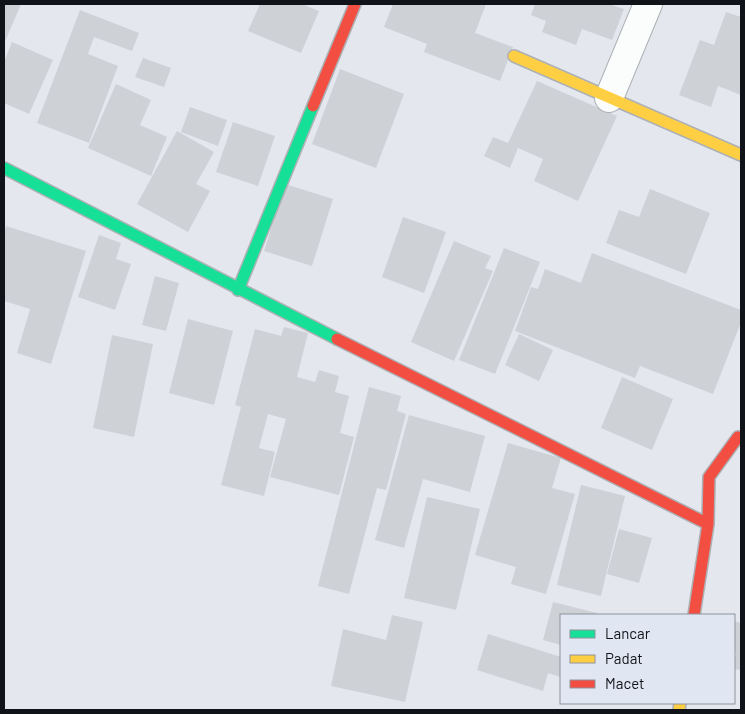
<svg xmlns="http://www.w3.org/2000/svg" width="745" height="714" font-family="Barlow,sans-serif">
<style>
.building{fill:#ced1d6}
.lines{fill:none;stroke-linecap:round;stroke-linejoin:round}
.street-casing{stroke:#adb0b4;stroke-width:30}
.fast-casing{stroke:#adb0b4;stroke-width:14}
.slow-casing{stroke:#adb0b4;stroke-width:14}
.jam-casing{stroke:#adb0b4;stroke-width:14}
.street{stroke:#fbfcfc;stroke-width:28}
.fast{stroke:#16e098;stroke-width:11}
.slow{stroke:#ffcf43;stroke-width:11}
.jam{stroke:#f24e42;stroke-width:11}
</style>
<rect width="100%" height="100%" fill="#e4e8ee"/>
<!-- building -->
<path class="building" d="M 4,4 L 21,4 L 4,44 Z
M 260,4 L 302,4 L 319,11 L 301,53 L 248,31 Z
M 393,4 L 486,4 L 475,33 L 513,47 L 500,81 L 424,52 L 427,44 L 384,27 Z
M 535,4 L 609,4 L 624,9 L 612,40 L 582,29 L 576,45 L 542,32 L 546,21 L 531,15 Z
M 80,10 L 139,33 L 132,51 L 94,37 L 88,54 L 118,66 L 89,143 L 37,123 Z
M 726,12 L 741,17 L 741,95 L 718,86 L 711,107 L 679,95 L 700,40 L 714,45 Z
M 12,42 L 53,60 L 29,114 L 4,103 L 4,62 Z
M 143,58 L 171,68 L 164,87 L 135,77 Z
M 340,69 L 404,94 L 376,168 L 312,144 Z
M 537,81 L 617,116 L 578,201 L 534,181 L 543,159 L 518,148 L 510,168 L 484,156 L 493,137 L 508,143 Z
M 116,84 L 151,100 L 140,125 L 167,137 L 151,176 L 88,148 Z
M 190,107 L 227,120 L 218,146 L 181,132 Z
M 233,122 L 275,136 L 258,186 L 216,172 Z
M 177,131 L 214,152 L 196,184 L 210,191 L 188,232 L 137,204 Z
M 285,184 L 333,199 L 312,266 L 264,251 Z
M 650,189 L 710,213 L 686,274 L 606,243 L 619,210 L 639,217 Z
M 403,217 L 446,232 L 424,293 L 382,277 Z
M 6,226 L 86,251 L 51,364 L 17,353 L 30,309 L 4,301 L 4,235 Z
M 99,235 L 121,243 L 116,259 L 131,264 L 115,310 L 78,297 Z
M 454,241 L 491,256 L 485,268 L 493,271 L 454,361 L 411,342 Z
M 504,248 L 540,262 L 495,374 L 459,360 Z
M 592,253 L 741,310 L 741,322 L 713,394 L 640,366 L 635,378 L 515,331 L 531,287 L 538,289 L 545,269 L 581,283 Z
M 155,276 L 179,283 L 166,331 L 142,325 Z
M 188,319 L 233,331 L 214,405 L 169,393 Z
M 284,327 L 308,333 L 297,377 L 315,382 L 319,370 L 339,376 L 335,392 L 349,396 L 340,433 L 354,437 L 339,495 L 270,477 L 286,419 L 268,414 L 259,448 L 275,452 L 264,496 L 221,485 L 241,407 L 235,405 L 255,329 L 281,336 Z
M 519,334 L 553,350 L 539,381 L 505,365 Z
M 112,335 L 153,344 L 134,437 L 93,428 Z
M 622,377 L 673,399 L 652,450 L 601,428 Z
M 369,387 L 401,396 L 397,411 L 406,414 L 386,490 L 377,488 L 349,594 L 318,586 Z
M 409,415 L 485,436 L 470,492 L 423,479 L 404,548 L 375,540 Z
M 508,443 L 561,458 L 552,488 L 575,494 L 546,594 L 511,584 L 516,567 L 475,555 Z
M 581,485 L 625,496 L 601,596 L 557,585 Z
M 427,497 L 480,509 L 456,610 L 404,598 Z
M 619,529 L 652,538 L 639,583 L 607,574 Z
M 553,602 L 597,613 L 596,615 L 561,615 L 561,645 L 543,640 Z
M 392,615 L 423,622 L 405,702 L 331,686 L 343,629 L 386,640 Z
M 734,621 L 741,623 L 741,670 L 734,669 L 736,652 L 734,651 Z
M 488,634 L 561,657 L 560,677 L 548,673 L 543,691 L 477,670 Z"/>
<g class="lines">
<defs>
<path id="street" d="M 609,98 L 648,4"/>
<path id="fast" d="M 4,168 L 337,339
M 238,290 L 313,106"/>
<path id="slow" d="M 514,56 L 741,155
M 679,710 L 680,703"/>
<path id="jam" d="M 313,106 L 355,4
M 337,339 L 708,524
M 694,615 L 708,524 L 709,477 L 738,437 L 741,438"/>
</defs>
<!-- street casing -->
<use href="#street" class="street-casing"/>
<!-- fast casing -->
<use href="#fast" class="fast-casing"/>
<!-- slow casing -->
<use href="#slow" class="slow-casing"/>
<!-- jam casing -->
<use href="#jam" class="jam-casing"/>
<!-- street -->
<use href="#street" class="street"/>
<!-- fast -->
<use href="#fast" class="fast"/>
<!-- slow -->
<use href="#slow" class="slow"/>
<!-- jam -->
<use href="#jam" class="jam"/>
</g>
<!-- border -->
<rect width="745" height="714" fill="none" stroke="#101317" stroke-width="10"/>
<!-- legend -->
<rect x="560" y="614" width="175" height="90" fill="#e0e7f2" stroke="#8d929a"/>
<rect x="570" y="630" width="25" height="8" fill="#16e098" stroke="#8d929a"/>
<text x="605" y="639" font-size="15" fill="#101317">Lancar</text>
<rect x="570" y="655" width="25" height="8" fill="#ffcf43" stroke="#8d929a"/>
<text x="605" y="664" font-size="15" fill="#101317">Padat</text>
<rect x="570" y="680" width="25" height="8" fill="#f24e42" stroke="#8d929a"/>
<text x="605" y="689" font-size="15" fill="#101317">Macet</text>
</svg>
